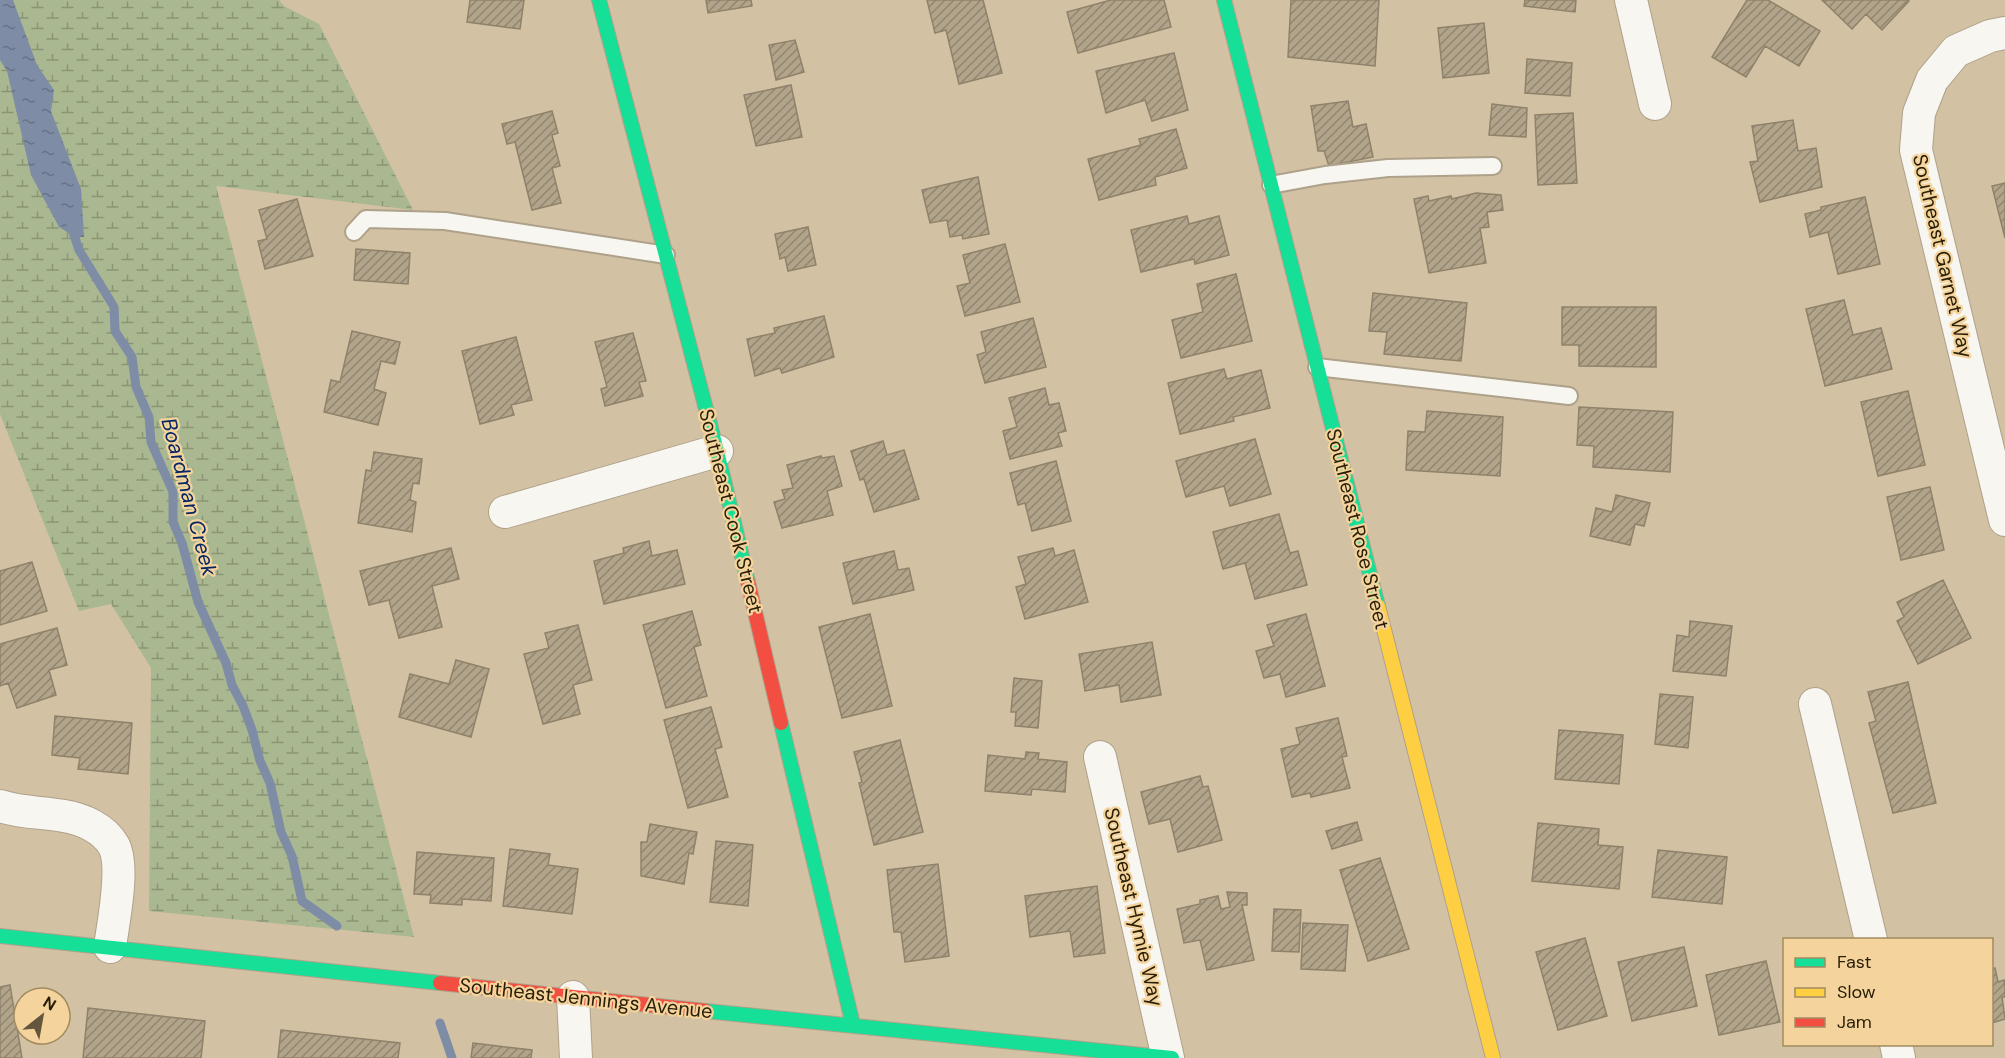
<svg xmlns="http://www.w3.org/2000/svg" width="2005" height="1058" font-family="'DM Sans',sans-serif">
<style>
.wetland{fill:url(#wetland-marsh)}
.water{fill:url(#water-ripples)}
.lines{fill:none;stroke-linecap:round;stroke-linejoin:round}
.stream{stroke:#7e8ca6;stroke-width:9}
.building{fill:url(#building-hatch);stroke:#8f826a;stroke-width:1.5}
.lane-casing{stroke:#aea18a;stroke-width:20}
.street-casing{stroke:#aea18a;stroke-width:34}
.fast-casing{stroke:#aea18a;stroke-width:16}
.slow-casing{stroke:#aea18a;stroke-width:16}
.jam-casing{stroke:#aea18a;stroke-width:16}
.lane{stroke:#f8f6f1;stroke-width:16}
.street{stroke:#f8f6f1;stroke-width:32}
.fast{stroke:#16e098;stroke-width:14}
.slow{stroke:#ffcf43;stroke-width:14}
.jam{stroke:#f24e42;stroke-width:14}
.labels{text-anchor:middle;stroke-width:4.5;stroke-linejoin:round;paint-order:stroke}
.street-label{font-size:20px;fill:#281d06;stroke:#f4d49c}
.water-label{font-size:21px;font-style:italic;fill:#052663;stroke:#f4d49c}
</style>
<defs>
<pattern id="wetland-marsh" width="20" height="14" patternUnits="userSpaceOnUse" patternTransform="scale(1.5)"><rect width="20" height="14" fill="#aab891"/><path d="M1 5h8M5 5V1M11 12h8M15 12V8" fill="none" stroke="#8a9574"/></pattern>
<pattern id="water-ripples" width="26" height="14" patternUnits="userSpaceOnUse" patternTransform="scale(1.5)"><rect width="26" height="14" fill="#7e8ca6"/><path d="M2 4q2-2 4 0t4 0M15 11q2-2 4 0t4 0" fill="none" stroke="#677285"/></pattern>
<pattern id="building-hatch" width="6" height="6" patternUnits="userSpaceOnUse" patternTransform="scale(1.5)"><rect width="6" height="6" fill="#b2a48b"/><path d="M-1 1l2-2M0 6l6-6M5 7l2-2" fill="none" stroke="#918570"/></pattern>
</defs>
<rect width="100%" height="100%" fill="#d3c1a3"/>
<!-- wetland -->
<path class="wetland" d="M 0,0 L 279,0 L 284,6 L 319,24 L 413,210 L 216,186 L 414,937 L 149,911 L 151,668 L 111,604 L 79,611 L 0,414 Z"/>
<!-- water -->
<path class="water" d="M 0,0 L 13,0 L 37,65 L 54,90 L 51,111 L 81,189 L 84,237 L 75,237 L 59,227 L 31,175 L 7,71 L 0,60 Z"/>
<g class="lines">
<!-- stream -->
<path class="stream" d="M 71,226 L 79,250 L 114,307 L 115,331 L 132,357 L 136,387 L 149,417 L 151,442 L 173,492 L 173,522 L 182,543 L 198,602 L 226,663 L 232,685 L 243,706 L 252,730 L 260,761 L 270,783 L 281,832 L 292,856 L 302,901 L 337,926
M 440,1023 L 452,1058"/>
</g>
<!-- building -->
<path class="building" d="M 470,0 L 524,0 L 520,29 L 467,22 Z
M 706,0 L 751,0 L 752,6 L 708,13 Z
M 927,0 L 983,0 L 1002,73 L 959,84 L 946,30 L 935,33 Z
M 1111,0 L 1164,0 L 1171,27 L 1078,53 L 1067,12 Z
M 1291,0 L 1379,0 L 1375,66 L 1288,57 Z
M 1525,0 L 1576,0 L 1575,12 L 1524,6 Z
M 1747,0 L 1768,0 L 1820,31 L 1799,66 L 1765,46 L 1746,77 L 1712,57 Z
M 1822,0 L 1908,0 L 1909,1 L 1882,30 L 1866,14 L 1852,29 Z
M 1484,23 L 1489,73 L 1443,78 L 1438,28 Z
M 795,40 L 804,72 L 776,80 L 769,45 Z
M 1174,53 L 1188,110 L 1152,121 L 1145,100 L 1106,113 L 1096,71 Z
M 1527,59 L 1572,63 L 1570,96 L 1525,93 Z
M 791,85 L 802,137 L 756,146 L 744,95 Z
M 1348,101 L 1353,127 L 1366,124 L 1373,157 L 1329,166 L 1324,151 L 1318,151 L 1311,106 Z
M 1492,104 L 1527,108 L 1526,137 L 1489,135 Z
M 552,111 L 558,133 L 552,135 L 560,166 L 552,168 L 561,203 L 532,210 L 515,142 L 507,144 L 502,124 Z
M 1573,113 L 1577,183 L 1538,185 L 1535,115 Z
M 1793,120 L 1798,151 L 1816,148 L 1822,187 L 1760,202 L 1750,162 L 1758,161 L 1752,126 Z
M 1176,129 L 1187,168 L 1155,177 L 1156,185 L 1099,200 L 1088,159 L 1141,145 L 1139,139 Z
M 978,177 L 989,234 L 963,239 L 962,235 L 950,237 L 947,220 L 930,223 L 922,190 Z
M 2005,183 L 2005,238 L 1992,186 Z
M 1476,193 L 1501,195 L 1503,210 L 1487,212 L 1489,227 L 1480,228 L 1486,263 L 1429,273 L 1414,199 L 1428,196 L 1429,201 L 1451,196 L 1452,199 Z
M 1865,197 L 1880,264 L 1838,274 L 1828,232 L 1810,237 L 1805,214 L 1821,210 L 1821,207 Z
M 297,199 L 313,256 L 265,269 L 258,241 L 267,239 L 259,210 Z
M 1187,216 L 1189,224 L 1219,216 L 1229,255 L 1195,264 L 1194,259 L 1141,272 L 1131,230 Z
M 808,227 L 816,265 L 788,271 L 785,257 L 780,259 L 775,234 Z
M 1005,244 L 1020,302 L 965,316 L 957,286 L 970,283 L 963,255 Z
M 356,249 L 410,253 L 408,284 L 354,280 Z
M 1236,274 L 1252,341 L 1181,358 L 1172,320 L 1203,312 L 1197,284 Z
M 1373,293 L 1467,303 L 1461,361 L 1384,354 L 1387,332 L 1369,331 Z
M 1844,300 L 1853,335 L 1881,328 L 1892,369 L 1825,386 L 1806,309 Z
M 1562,307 L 1656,307 L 1656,367 L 1579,366 L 1579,345 L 1562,345 Z
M 824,316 L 834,357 L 782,373 L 780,368 L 755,376 L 747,339 L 775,333 L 774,328 Z
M 1033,318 L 1046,367 L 985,383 L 977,355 L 986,352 L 981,332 Z
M 352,331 L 400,342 L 395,364 L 381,361 L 374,389 L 386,393 L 378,425 L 324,412 L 331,380 L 340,382 Z
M 633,333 L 646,381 L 639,382 L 643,396 L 605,406 L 601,389 L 607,387 L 595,342 Z
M 516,337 L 532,400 L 511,405 L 514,415 L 480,424 L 462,351 Z
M 1224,369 L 1227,379 L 1261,370 L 1270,408 L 1233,417 L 1234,421 L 1180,434 L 1168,383 Z
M 1045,388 L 1049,405 L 1059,403 L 1066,431 L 1058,433 L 1062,446 L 1010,459 L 1003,431 L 1017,427 L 1009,398 Z
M 1908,391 L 1925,465 L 1878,476 L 1861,402 Z
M 1579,407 L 1673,412 L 1670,472 L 1593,467 L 1594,446 L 1577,445 Z
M 1427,411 L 1503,417 L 1500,476 L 1406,470 L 1408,431 L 1425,432 Z
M 1255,439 L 1271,494 L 1230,506 L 1224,486 L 1186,497 L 1176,461 Z
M 883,441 L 887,455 L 904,450 L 919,499 L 874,512 L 864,479 L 860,480 L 851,451 Z
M 374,452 L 422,459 L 419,484 L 413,483 L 410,500 L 416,502 L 412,532 L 358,523 L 366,470 L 371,471 Z
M 821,456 L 822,458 L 834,456 L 842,486 L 827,491 L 833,515 L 782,528 L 774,502 L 785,499 L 782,490 L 793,488 L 787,465 Z
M 1056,461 L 1071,521 L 1032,531 L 1025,503 L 1018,505 L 1010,473 Z
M 1930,487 L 1944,550 L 1901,560 L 1887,497 Z
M 1616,495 L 1650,503 L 1644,526 L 1635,524 L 1630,545 L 1590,536 L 1596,508 L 1612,512 Z
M 1279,514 L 1290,553 L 1298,551 L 1307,585 L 1255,599 L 1245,563 L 1223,569 L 1213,532 Z
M 649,541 L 652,556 L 677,550 L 685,584 L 604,604 L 594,561 L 624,553 L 623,548 Z
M 451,548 L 459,579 L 432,586 L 442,627 L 399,638 L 389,600 L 369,605 L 360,571 Z
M 1053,548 L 1055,556 L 1074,550 L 1088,602 L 1025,619 L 1016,587 L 1026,584 L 1018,557 Z
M 894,551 L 898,570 L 909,568 L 914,590 L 853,604 L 843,563 Z
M 32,562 L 47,611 L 0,625 L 0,571 Z
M 1943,580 L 1971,638 L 1918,664 L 1897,621 L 1904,617 L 1897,602 Z
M 692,611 L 701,645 L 694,647 L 707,696 L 666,708 L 643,625 Z
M 870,614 L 892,706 L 842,718 L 819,627 Z
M 1306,614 L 1325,686 L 1286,697 L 1280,674 L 1264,678 L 1256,651 L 1274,646 L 1267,625 Z
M 1690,621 L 1732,626 L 1726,676 L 1673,671 L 1677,635 L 1689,637 Z
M 578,625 L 592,680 L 573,685 L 580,714 L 543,724 L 524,654 L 549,648 L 545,633 Z
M 57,628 L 67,665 L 49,670 L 56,695 L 17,708 L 8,683 L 0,686 L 0,644 Z
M 1152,642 L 1161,695 L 1121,702 L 1119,685 L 1085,691 L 1079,654 Z
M 456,660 L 489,669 L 471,737 L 399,717 L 410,674 L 449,684 Z
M 1014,678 L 1042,681 L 1038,728 L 1015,726 L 1016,712 L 1011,712 Z
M 1908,682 L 1936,803 L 1893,813 L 1869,723 L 1876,721 L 1868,692 Z
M 1660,694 L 1693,697 L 1688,748 L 1655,744 Z
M 711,707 L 722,747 L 715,749 L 728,797 L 688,808 L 664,720 Z
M 55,716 L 132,723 L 128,774 L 78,769 L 80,758 L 52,755 Z
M 1338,718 L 1347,756 L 1342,757 L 1350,788 L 1311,797 L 1310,793 L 1292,797 L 1281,749 L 1300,744 L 1296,728 Z
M 1559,730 L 1623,735 L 1619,784 L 1555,779 Z
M 900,740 L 923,832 L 874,845 L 859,783 L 862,782 L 854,752 Z
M 1026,752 L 1039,753 L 1038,759 L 1067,762 L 1065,792 L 1032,789 L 1031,795 L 985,791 L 988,755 L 1025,759 Z
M 1200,776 L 1203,787 L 1208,786 L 1222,840 L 1178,852 L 1170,819 L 1149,824 L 1141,792 Z
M 1357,822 L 1362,840 L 1332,849 L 1326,831 Z
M 1538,823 L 1599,829 L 1598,845 L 1623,847 L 1619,889 L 1532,881 Z
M 650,824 L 697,832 L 693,854 L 689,853 L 684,884 L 641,876 L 641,842 L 647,842 Z
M 716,841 L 753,845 L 748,906 L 710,902 Z
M 510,849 L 550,854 L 548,865 L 578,869 L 572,914 L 503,906 Z
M 1658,850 L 1727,857 L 1722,904 L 1652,897 Z
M 417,852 L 494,858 L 491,901 L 462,899 L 462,905 L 430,903 L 431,895 L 414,894 Z
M 1380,858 L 1409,949 L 1368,961 L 1340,870 Z
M 938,864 L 949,956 L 905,962 L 901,932 L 894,932 L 887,870 Z
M 1097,886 L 1105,953 L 1074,957 L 1070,931 L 1030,937 L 1025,896 Z
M 1227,892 L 1247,893 L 1247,905 L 1242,905 L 1254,960 L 1207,970 L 1200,940 L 1184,943 L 1177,909 L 1200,904 L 1200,900 L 1218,896 L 1221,909 L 1230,907 Z
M 1274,909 L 1301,910 L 1299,952 L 1272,951 Z
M 1303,923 L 1348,925 L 1345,971 L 1301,969 Z
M 1585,938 L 1607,1016 L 1558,1030 L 1536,952 Z
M 1684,947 L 1697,1006 L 1632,1021 L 1618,962 Z
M 1766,961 L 1780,1022 L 1719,1035 L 1706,975 Z
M 1995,968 L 1998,982 L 2004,980 L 2005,986 L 2005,997 L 2002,997 L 2005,1019 L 1992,1023 L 1992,969 Z
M 10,985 L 22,1058 L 0,1058 L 0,987 Z
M 88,1008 L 205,1021 L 201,1058 L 83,1058 Z
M 281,1030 L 400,1043 L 398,1058 L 278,1058 Z
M 473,1043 L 532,1050 L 531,1058 L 471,1058 Z"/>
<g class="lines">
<defs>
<path id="lane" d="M 1271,185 L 1325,175 L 1388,168 L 1493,166
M 354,232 L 366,219 L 445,221 L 666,255
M 1317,367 L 1569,396"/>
<path id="street" d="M 1631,0 L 1655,104
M 2005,33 L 1990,36 L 1956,51 L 1932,80 L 1919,113 L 1916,150 L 2005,520
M 505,512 L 717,451
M 1815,704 L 1871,940
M 1100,757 L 1168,1058
M 0,806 C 21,813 42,812 64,816 C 82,819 104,828 114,846 C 125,867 113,923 110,947
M 573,997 L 576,1058
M 1896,1044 L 1899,1058"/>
<path id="fast" d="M 599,0 L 717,451 L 748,582
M 1224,0 L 1378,606
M 781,723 L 853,1025
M 0,936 L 440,983
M 706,1011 L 1172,1058"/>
<path id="slow" d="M 1378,606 L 1493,1058"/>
<path id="jam" d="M 748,582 L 781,723
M 440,983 L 706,1011"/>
</defs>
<!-- lane casing -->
<use href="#lane" class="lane-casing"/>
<!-- street casing -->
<use href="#street" class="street-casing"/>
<!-- fast casing -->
<use href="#fast" class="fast-casing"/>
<!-- slow casing -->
<use href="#slow" class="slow-casing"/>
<!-- jam casing -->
<use href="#jam" class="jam-casing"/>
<!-- lane -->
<use href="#lane" class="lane"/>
<!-- street -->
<use href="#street" class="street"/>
<!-- fast -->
<use href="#fast" class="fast"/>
<!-- slow -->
<use href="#slow" class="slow"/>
<!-- jam -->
<use href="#jam" class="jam"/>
</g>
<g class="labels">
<!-- street labels -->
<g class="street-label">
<text transform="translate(1943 256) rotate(77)" y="7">Southeast Garnet Way</text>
<text transform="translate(731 511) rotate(76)" y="7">Southeast Cook Street</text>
<text transform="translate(1358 529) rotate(76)" y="7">Southeast Rose Street</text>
<text transform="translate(1134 907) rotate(77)" y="7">Southeast Hymie Way</text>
<text transform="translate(586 998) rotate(6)" y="7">Southeast Jennings Avenue</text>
</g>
<!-- water labels -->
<g class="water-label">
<text transform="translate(189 497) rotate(75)" y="7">Boardman Creek</text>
</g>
</g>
<!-- legend -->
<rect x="1783" y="938" width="210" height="108" fill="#f4d49c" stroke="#a28b60" stroke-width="1.5"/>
<rect x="1795" y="958" width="30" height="9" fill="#16e098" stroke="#a28b60" stroke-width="1.5"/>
<text x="1837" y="968" font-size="18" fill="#281d06">Fast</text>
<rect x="1795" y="988" width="30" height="9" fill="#ffcf43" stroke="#a28b60" stroke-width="1.5"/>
<text x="1837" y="998" font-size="18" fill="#281d06">Slow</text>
<rect x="1795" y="1018" width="30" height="9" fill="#f24e42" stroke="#a28b60" stroke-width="1.5"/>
<text x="1837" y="1028" font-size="18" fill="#281d06">Jam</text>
<!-- north arrow -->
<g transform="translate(42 1016) rotate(31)"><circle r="28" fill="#f4d49c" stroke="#a28b60" stroke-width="1.5"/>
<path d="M0-4.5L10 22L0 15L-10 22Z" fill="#64563d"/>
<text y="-9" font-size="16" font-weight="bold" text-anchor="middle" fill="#281d06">N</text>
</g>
</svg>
